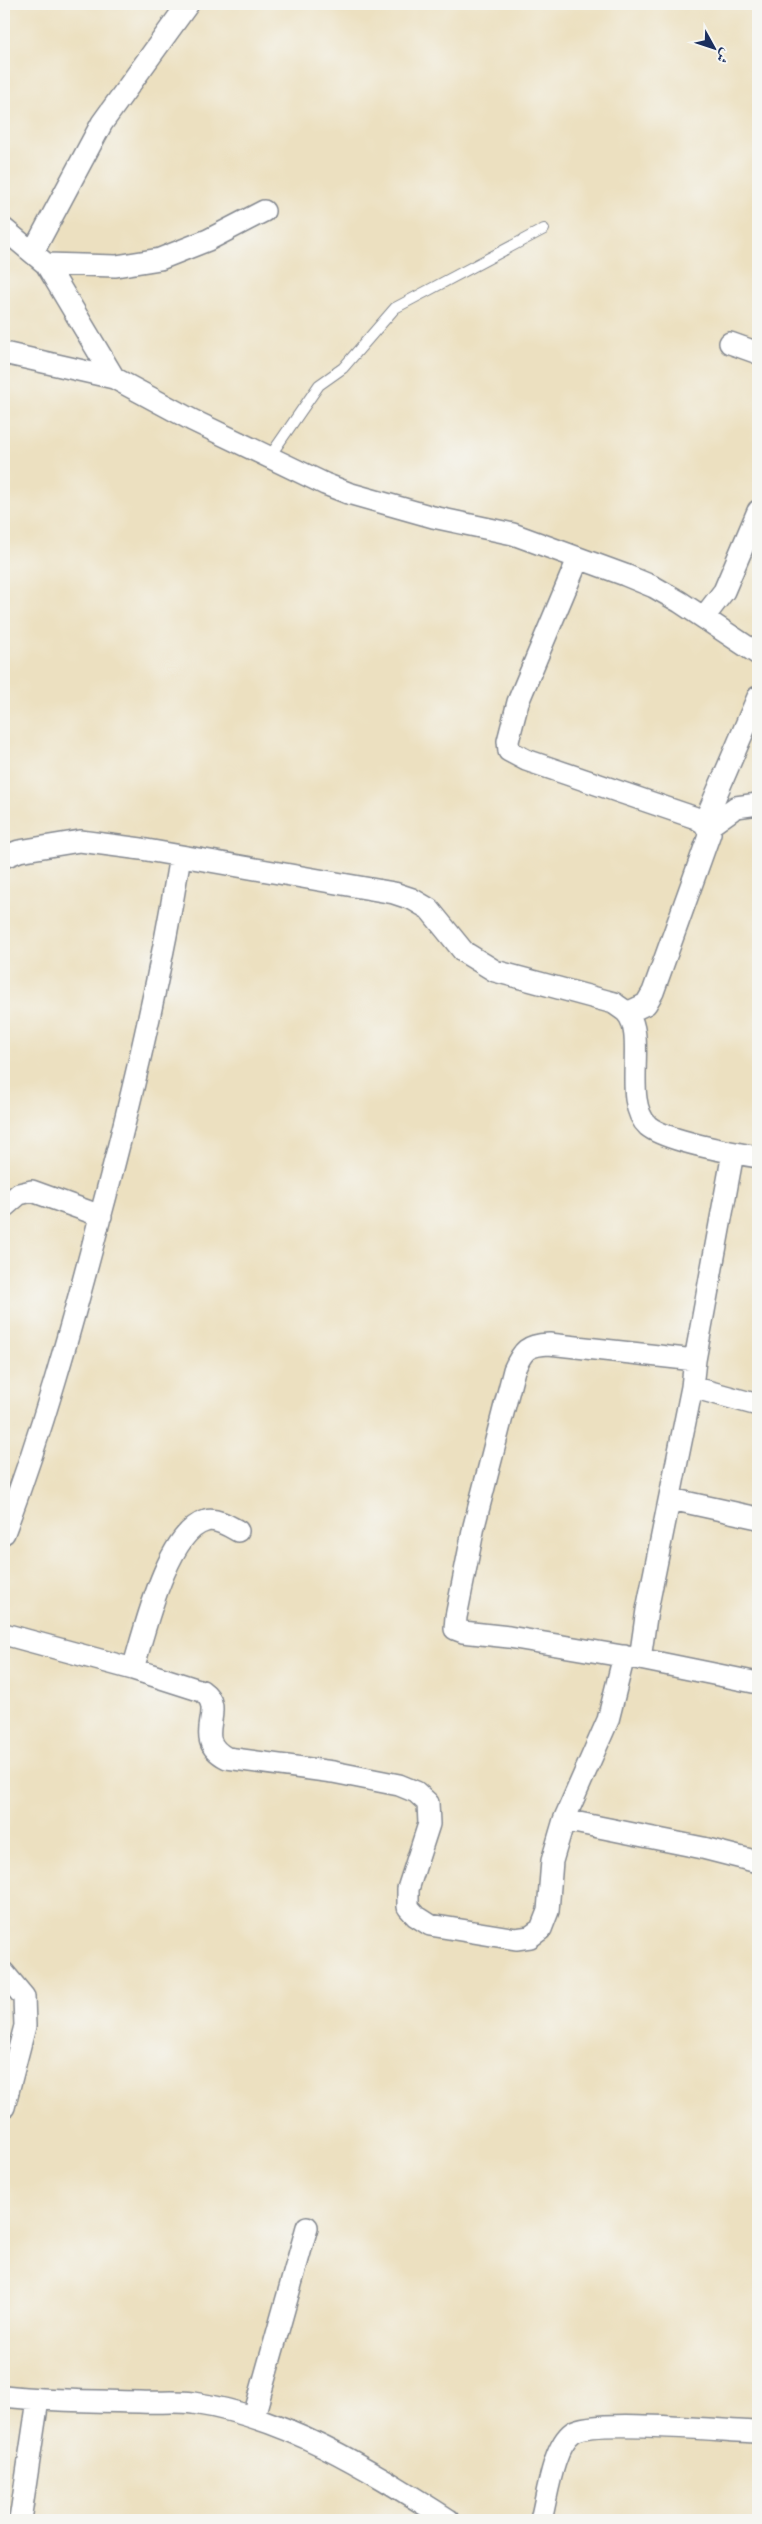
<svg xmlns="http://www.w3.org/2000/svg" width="762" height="2524" font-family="'IM FELL Great Primer',Amiri,serif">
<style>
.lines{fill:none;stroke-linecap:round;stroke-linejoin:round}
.lane-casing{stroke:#84888f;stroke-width:12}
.street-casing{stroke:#84888f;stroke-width:24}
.lane{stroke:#fff;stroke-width:10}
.street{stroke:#fff;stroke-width:21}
</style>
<rect width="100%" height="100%" fill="#f6f6f2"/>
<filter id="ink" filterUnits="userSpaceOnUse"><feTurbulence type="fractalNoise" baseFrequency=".02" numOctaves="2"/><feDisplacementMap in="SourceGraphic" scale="10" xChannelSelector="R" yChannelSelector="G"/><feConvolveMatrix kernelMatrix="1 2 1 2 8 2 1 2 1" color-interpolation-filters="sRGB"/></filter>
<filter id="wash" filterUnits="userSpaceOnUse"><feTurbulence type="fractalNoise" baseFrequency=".0096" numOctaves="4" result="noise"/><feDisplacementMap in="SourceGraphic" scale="20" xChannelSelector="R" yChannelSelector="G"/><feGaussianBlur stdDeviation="1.12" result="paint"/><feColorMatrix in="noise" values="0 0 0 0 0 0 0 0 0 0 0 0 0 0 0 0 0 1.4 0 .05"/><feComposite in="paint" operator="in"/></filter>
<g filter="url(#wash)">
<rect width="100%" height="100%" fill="#ece0c0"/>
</g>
<g filter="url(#ink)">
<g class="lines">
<defs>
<path id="lane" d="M 270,456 L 319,385 L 343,368 L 395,308 L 544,229"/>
<path id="street" d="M 4,229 L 46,264 L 114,378
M 33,252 L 102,123 L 188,4
M 46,264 L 116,266 L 160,259 L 208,240 L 264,211
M 730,343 L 758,353
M 4,353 L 114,378 L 192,420 L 325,484 L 348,493 L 433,517 L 513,534 L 625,575 L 654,587 L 680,602 L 758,654
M 578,559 L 518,702 L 508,741 L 509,751 L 526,760 L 696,818 L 704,823 L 710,833 L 653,992 L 646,1004 L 627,1013
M 704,617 L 724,591 L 758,511
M 704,823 L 758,697
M 708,827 L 736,807 L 758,804
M 4,857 L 19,851 L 80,841 L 141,849 L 394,893 L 412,899 L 429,909 L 464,952 L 495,971 L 614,1003 C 617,1006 623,1009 626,1012 C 648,1034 621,1101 648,1126 C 666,1141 734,1153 758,1157
M 733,1153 L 695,1360 L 692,1387 L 647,1610 L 640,1659 L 758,1683
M 4,1207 L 19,1194 L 32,1191 L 101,1216
M 692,1387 L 758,1405
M 671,1499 L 758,1518
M 4,1533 C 42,1432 71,1329 98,1225 C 131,1103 160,980 180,856
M 4,1634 L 133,1669 L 202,1691 C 229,1710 189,1738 227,1758 L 333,1772 L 399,1785 L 416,1792 L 428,1803 L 429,1824 L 408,1889 L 408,1907 L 416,1916 L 430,1925 L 516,1939 L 530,1937 L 541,1929 L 548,1911 L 552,1861 L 564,1820 L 608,1720 L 624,1656
M 640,1659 L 509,1637 L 463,1632 L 455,1629 L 456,1617 L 474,1526 L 514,1370 C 523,1350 527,1345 549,1344 L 695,1360
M 133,1669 C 144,1633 167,1531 206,1521 C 216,1518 229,1526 238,1531
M 564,1820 L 703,1848 L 758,1862
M 4,1973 L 24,1997 L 25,2026 L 4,2107
M 4,2396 C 49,2401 94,2401 140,2402 C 157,2403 176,2401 193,2403 C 288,2417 370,2470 449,2520
M 254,2416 L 307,2227
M 20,2520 L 38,2400
M 541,2520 C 547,2497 553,2446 573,2432 C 593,2418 727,2431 758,2432"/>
</defs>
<!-- lane casing -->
<use href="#lane" class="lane-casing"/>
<!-- street casing -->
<use href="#street" class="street-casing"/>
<!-- lane -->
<use href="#lane" class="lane"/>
<!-- street -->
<use href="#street" class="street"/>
</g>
</g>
<!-- margin -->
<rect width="762" height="2524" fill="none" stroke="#f6f6f2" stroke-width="20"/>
<!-- north arrow -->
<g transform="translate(714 48) rotate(130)" stroke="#f6f6f2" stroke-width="4" paint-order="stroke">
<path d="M0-4L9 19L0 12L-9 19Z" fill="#1b2f5e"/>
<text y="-8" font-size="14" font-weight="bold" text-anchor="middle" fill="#1b2f5e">ش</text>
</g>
</svg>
